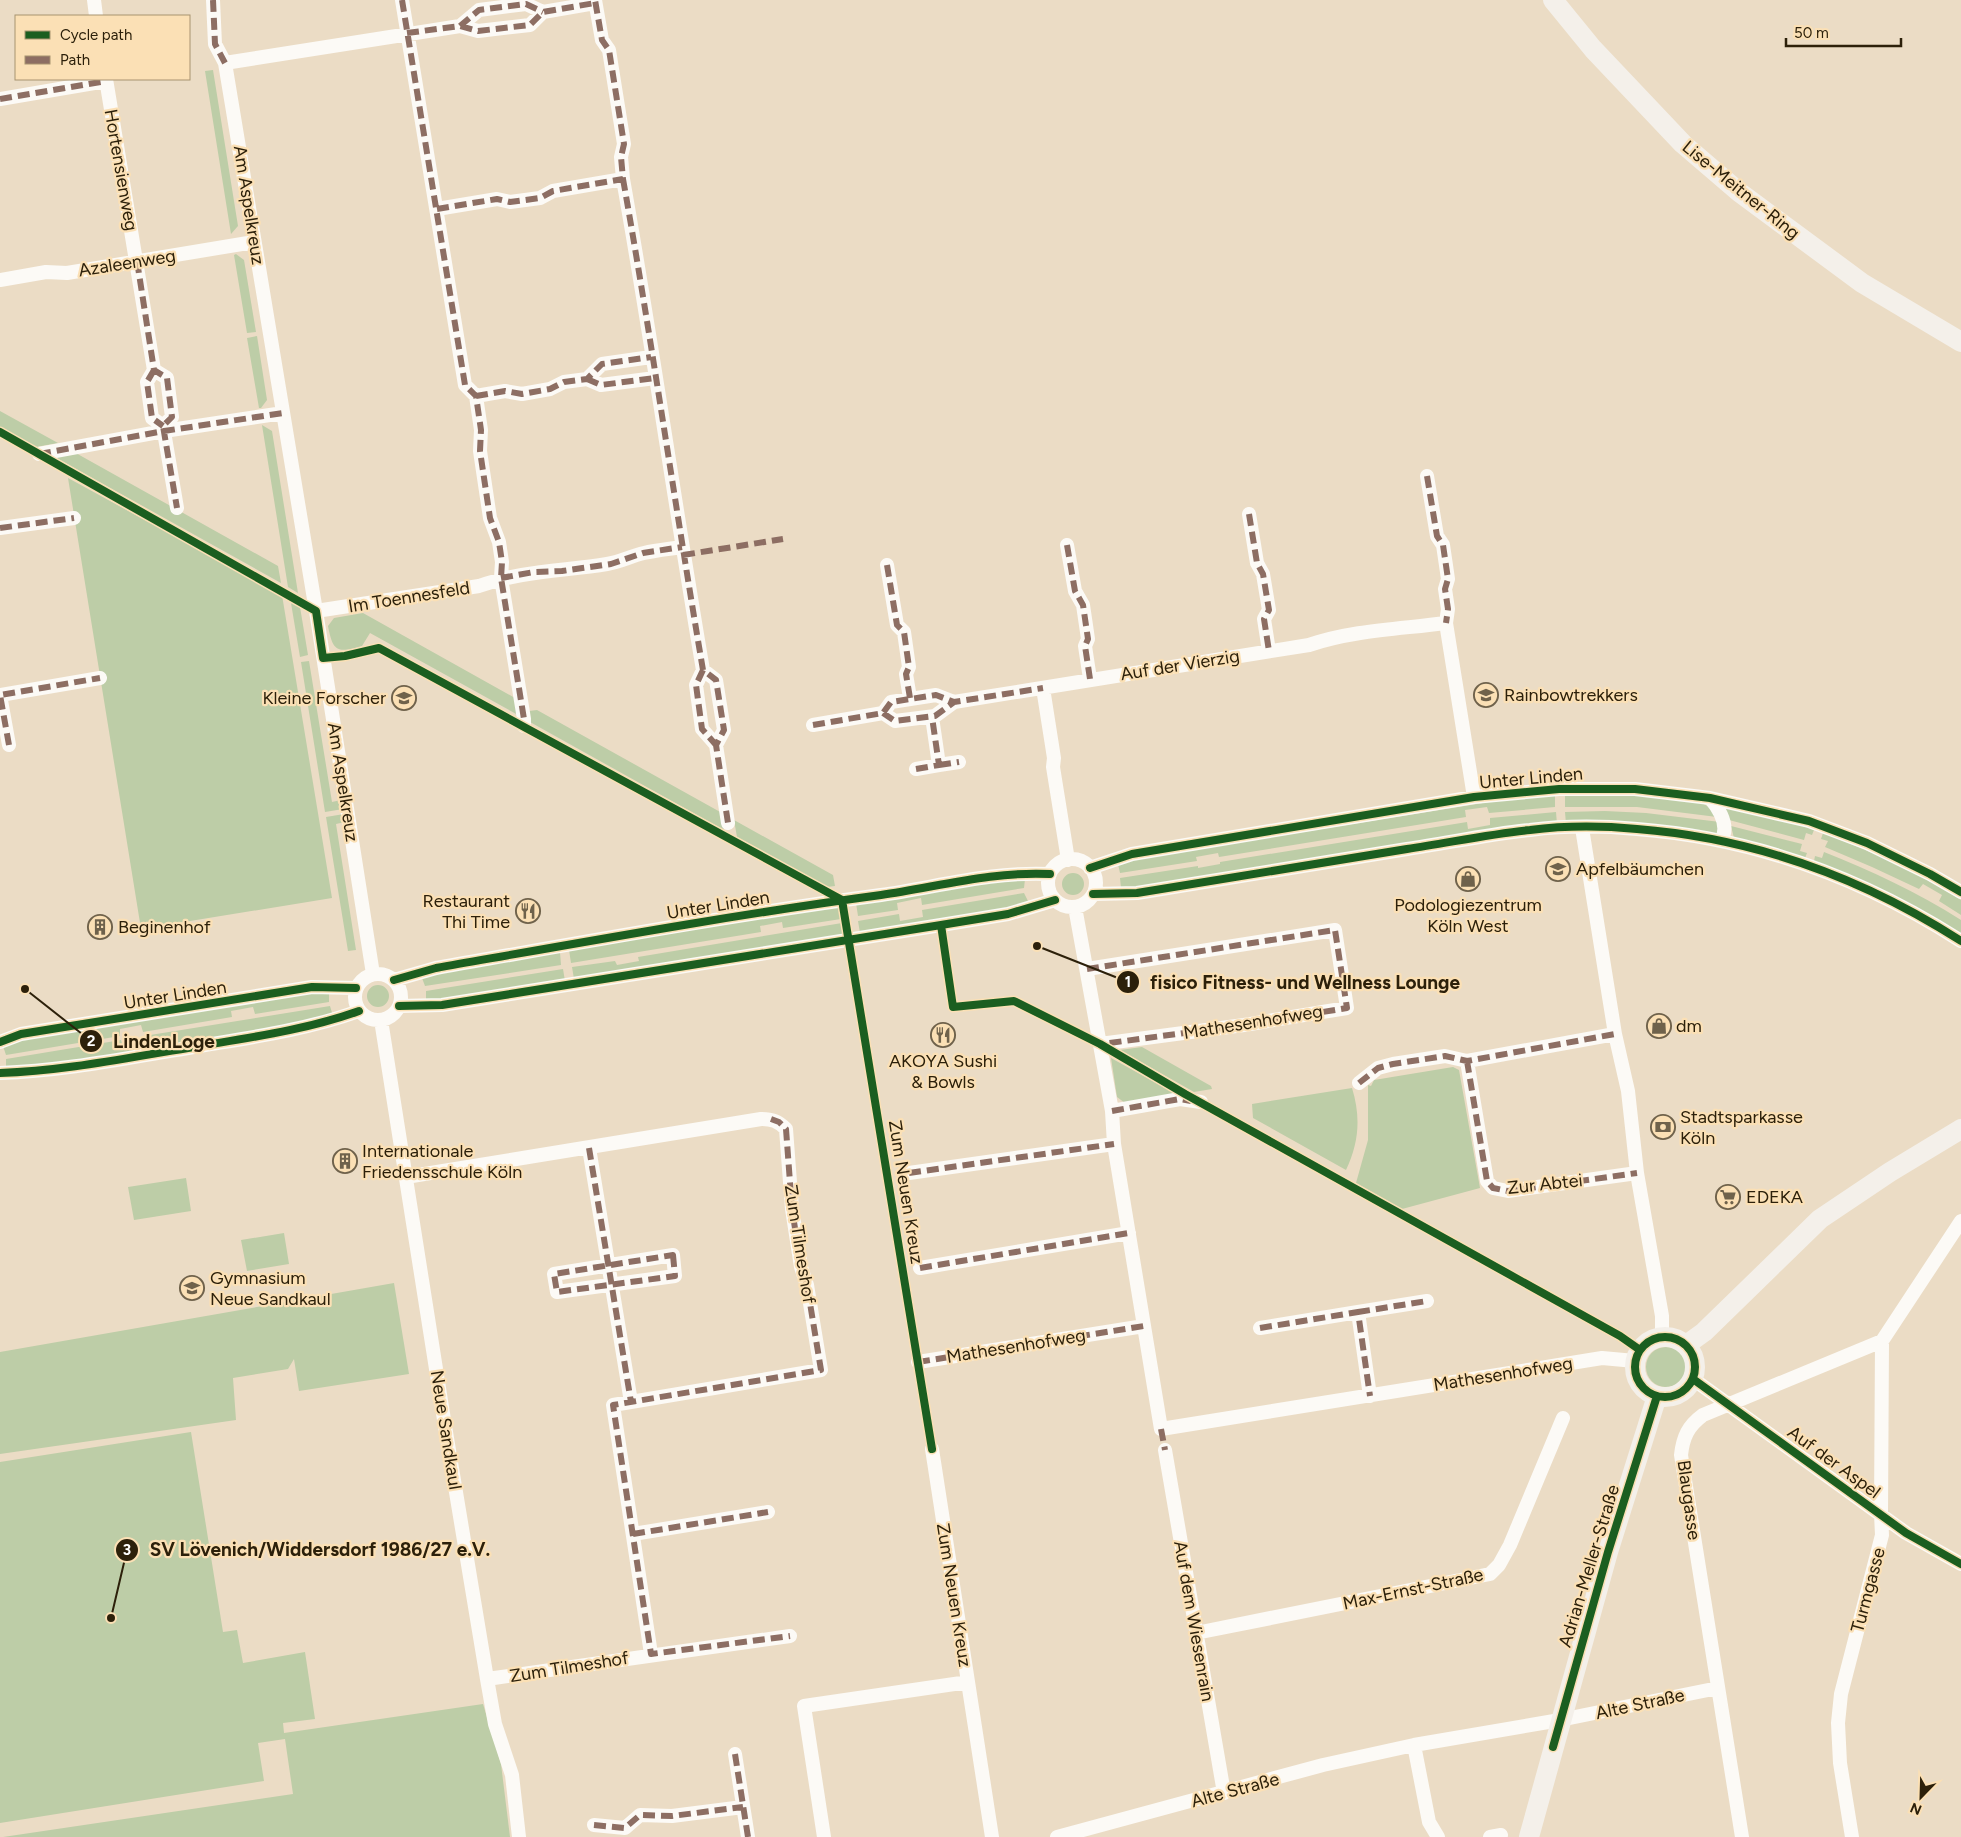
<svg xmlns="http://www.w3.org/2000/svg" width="1961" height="1837" font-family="Figtree,sans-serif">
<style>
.green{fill:#bdcda7}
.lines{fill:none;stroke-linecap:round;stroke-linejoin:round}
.street{stroke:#fcfaf6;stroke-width:14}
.secondary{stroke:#f4f0ea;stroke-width:20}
.quiet{stroke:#8d6e63;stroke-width:6;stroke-dasharray:12 6;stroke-linecap:butt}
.cycleway-casing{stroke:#fbe0b5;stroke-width:11}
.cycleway{stroke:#1b5e20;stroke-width:8}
.labels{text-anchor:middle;stroke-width:4.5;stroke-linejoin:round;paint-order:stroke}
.street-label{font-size:18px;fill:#2c200a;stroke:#fbe0b5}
.poi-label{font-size:18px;fill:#2c200a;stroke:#fbe0b5;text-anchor:start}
.leader{fill:none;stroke:#2c200a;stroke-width:2}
.callout-dot{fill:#2c200a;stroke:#fbe0b5;stroke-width:2}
.mark-label{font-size:15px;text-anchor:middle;font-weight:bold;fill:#fff}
.callout-label{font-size:19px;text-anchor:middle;font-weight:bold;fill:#2c200a;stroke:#fbe0b5;stroke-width:4.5;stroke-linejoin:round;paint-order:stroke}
</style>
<rect width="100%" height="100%" fill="#ebdcc5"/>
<!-- green -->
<path class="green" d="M 213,70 L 238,226 L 231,234 L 205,71 Z
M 236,254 L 244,260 L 256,332 L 247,333 L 234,255 Z
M 257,336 L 267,400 L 261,408 L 259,408 L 247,338 Z
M 0,411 L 58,443 L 36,447 L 0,427 Z
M 262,425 L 272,431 L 298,593 L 288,587 Z
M 74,452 L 278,566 L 281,583 L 53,456 Z
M 68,478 L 282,595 L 332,898 L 141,929 Z
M 291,603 L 300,607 L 308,655 L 300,657 Z
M 363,613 L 515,698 L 518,715 L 370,633 L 362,646 C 337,653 333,652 328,626 L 334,618 Z
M 309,661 L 332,802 L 341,800 L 343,809 L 325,812 L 301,662 Z
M 537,710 L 722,813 L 724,830 L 530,722 L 529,711 Z
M 1555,794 L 1555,807 L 1489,813 L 1487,807 L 1465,810 L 1466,817 L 1219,857 L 1218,853 L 1196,857 L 1197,861 L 1120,873 L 1118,864 L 1140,858 L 1508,799 Z
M 1565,794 L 1635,795 L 1702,803 L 1709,807 L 1717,817 L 1637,807 L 1565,807 Z
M 1724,806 L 1791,822 L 1814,830 L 1812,835 L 1806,833 L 1804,840 L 1729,820 Z
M 1605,811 L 1646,813 L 1720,822 L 1719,835 L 1566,824 L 1565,812 Z
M 1556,812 L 1557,824 L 1142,888 L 1121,888 L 1120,878 L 1198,866 L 1198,868 L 1220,864 L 1220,862 L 1467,822 L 1468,829 L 1490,825 L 1490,818 Z
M 344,814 L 345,822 L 336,824 L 356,950 L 348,951 L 326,817 Z
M 734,820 L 833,875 L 835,886 L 827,887 L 737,837 Z
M 1731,826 L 1802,844 L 1800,851 L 1807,853 L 1805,858 L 1734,838 Z
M 1823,833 C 1871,851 1918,872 1961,900 L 1961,915 L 1939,901 L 1942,895 L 1923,884 L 1919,889 L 1872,867 L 1825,847 L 1828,841 L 1821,839 Z
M 1824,852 C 1872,871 1917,892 1961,920 L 1961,935 L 1814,861 L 1815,856 L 1822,858 Z
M1062 884a11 11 0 1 1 22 0a11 11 0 1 1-22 0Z
M 1025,879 L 1024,888 L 922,905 L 921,898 L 897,903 L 898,910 L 858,916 L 856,903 L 999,880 Z
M 1024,893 L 1029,903 L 1019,908 L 860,933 L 858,921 L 899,914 L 900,921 L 923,917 L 922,910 Z
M 839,906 L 841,919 L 783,928 L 782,922 L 760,926 L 761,932 L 571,963 L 569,950 Z
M 842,923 L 843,936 L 574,979 L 572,967 L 615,961 L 617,965 L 639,961 L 638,957 Z
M 560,952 L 561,965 L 425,986 L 422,978 L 432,974 Z
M 563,969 L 565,981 L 426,1001 L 426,991 Z
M367 996a11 11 0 1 1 22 0a11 11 0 1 1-22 0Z
M 308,993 L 329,993 L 329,1002 L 255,1014 L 253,1007 L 231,1011 L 232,1017 L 143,1032 L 141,1025 L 120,1029 L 120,1036 L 6,1055 L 3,1046 L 14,1041 Z
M 330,1006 L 333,1016 L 322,1020 L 28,1069 L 6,1069 L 6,1059 L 121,1040 L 123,1047 L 145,1043 L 144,1036 Z
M 1142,1047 L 1211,1086 L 1212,1089 L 1194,1092 L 1120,1050 Z
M 1111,1058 L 1176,1094 L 1125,1103 L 1117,1097 Z
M 1453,1067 L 1459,1070 L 1480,1188 L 1402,1209 L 1356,1183 L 1368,1140 L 1368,1085 L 1371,1086 L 1374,1080 Z
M 1352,1088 C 1361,1117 1359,1143 1346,1170 L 1253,1118 L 1252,1104 Z
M 186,1178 L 191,1211 L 134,1220 L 128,1187 Z
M 284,1233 L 289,1264 L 247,1271 L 241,1240 Z
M 394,1283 L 409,1374 L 299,1391 L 294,1359 L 288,1369 L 233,1378 L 236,1420 L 0,1454 L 0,1352 Z
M1646 1367a20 20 0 1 1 40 0a20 20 0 1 1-40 0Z
M 191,1432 L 223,1632 L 237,1630 L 243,1663 L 305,1652 L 315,1719 L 283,1723 L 284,1733 L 483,1704 L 501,1764 L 510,1837 L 3,1837 L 293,1794 L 285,1739 L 258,1743 L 264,1781 L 0,1823 L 0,1462 Z"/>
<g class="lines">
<!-- street -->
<path class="street" d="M 94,0 L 96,16
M 213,0 L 215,44 L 225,63 L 316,611 L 373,974
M 402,0 L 465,385 L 476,396 L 481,430 L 480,451 L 490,518 L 499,542 L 502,562 L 501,578 L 524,719 L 524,726
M 460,26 L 479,10 L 526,4 L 543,12
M 225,63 L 460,26 L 478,31 L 530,25 L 543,12 L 595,3
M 106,79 L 154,370 L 167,378 L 172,417 L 163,426 L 177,508
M 0,99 L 106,81
M 623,179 C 652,342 675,506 703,670 L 716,680 L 724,730 L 716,745 L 728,823
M 437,209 L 497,199 L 510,202 L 540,198 L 553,191 L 623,179 L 621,157 L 624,144 L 609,50 L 602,40 L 595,0
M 0,280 L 46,272 L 67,273 L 254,242
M 154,370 L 147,382 L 152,418 L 163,426
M 587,379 L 601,385 L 655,378
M 476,396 L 505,391 L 522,394 L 550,389 L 564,382 L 587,379 L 602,364 L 651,357
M 39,454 L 164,431 L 283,413
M 1427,476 L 1437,536 L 1443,545 L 1448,579 L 1445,589 L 1448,609 L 1446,623 L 1474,797
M 1249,514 L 1257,563 L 1263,574 L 1269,610 L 1264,619 L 1269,651
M 0,528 L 74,518
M 1067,545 L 1075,591 L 1083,605 L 1088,639 L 1085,646 L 1090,679
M 887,565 L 897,625 L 904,632 L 909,667 L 906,674 L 910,698
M 316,611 L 479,586 C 520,571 564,571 607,564 C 620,562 631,556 644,553 C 656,550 669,549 682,547
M 703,670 L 696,685 L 702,729 L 716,745
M 1043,688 L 1054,758 L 1053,767 L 1068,860
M 883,713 L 895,721 L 935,716 L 954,702
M 813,725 L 883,713 L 891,702 L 936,695 L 954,702 L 1309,645 C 1353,630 1401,629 1446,623
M 9,745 L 0,695 L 100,678
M 939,765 L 959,762
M 916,769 L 939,765 L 932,717
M 1710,798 C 1720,810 1730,826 1721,841
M 1582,828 L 1615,1034 L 1628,1091 L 1637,1173 L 1662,1316 L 1662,1336
M1048 883a24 24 0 1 1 48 0a24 24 0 1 1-48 0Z
M 1090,868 L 1132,854 L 1474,797 L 1559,789 L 1635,789 L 1710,798 L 1809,821 L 1867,843 L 1930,874 L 1961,892
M 1093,894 L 1137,893 C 1227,878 1317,863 1407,849 C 1448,843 1489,834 1530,830 C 1562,826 1604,826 1637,829 C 1753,838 1863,878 1961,941
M 1075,907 L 1112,1111 L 1114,1144 L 1161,1429 L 1602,1358 L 1635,1361
M 1087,969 L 1335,930 L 1347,1008 L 1244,1025 L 1100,1044
M355 997a23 23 0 1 1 46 0a23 23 0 1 1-46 0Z
M 394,980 L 436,968 C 584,942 732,915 881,895 C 937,887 993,871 1050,874
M 399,1006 L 442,1005 L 941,925 L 1008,914 L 1055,900
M 381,1020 L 445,1426 L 487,1679 L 495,1724 L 512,1775 L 519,1837
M 0,1042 L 21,1034 L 312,987 L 356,988
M 1467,1061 L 1487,1181 L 1493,1188 L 1508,1191 L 1637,1173
M 0,1073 C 63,1071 126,1058 188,1048 C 246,1038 303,1031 359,1011
M 1359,1083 L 1378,1068 L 1393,1064 L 1445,1056 L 1467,1061 L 1615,1034
M 1112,1111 L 1180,1099 L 1201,1102
M 589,1148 L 631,1402
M 909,1173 L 1114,1144
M 406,1177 L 761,1119 C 772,1119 778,1121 786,1129 L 792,1209 L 801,1267 L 807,1285 L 821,1370 L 613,1405 L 651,1654
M 673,1255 L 675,1276 L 557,1292 L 554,1274 Z
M 920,1268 L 1129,1233
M 1358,1312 L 1427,1301
M 1260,1328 L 1358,1312 L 1370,1396
M 918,1362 L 1144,1326
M 1693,1379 L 1906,1533 L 1961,1564
M 932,1449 L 992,1837
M 1165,1450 L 1224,1793
M 633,1534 L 768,1512
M 1196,1633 L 1490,1574 L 1499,1565 L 1510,1545 L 1563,1418
M 487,1679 L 790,1636
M 1414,1745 L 1429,1822 L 1438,1837
M 735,1754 L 748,1837
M 594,1825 L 625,1828 L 640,1815 L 672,1816 L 743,1807
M 824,1837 L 804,1706 L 968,1682
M 1057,1837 L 1323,1765 L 1414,1745 L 1560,1720 L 1718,1688
M 1490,1837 L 1501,1835
M 1742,1837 L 1681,1455 C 1683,1437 1688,1426 1703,1415 L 1882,1341 L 1961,1221
M 1852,1837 L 1840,1763 L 1838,1723 L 1841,1694 L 1882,1535 L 1881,1514 L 1882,1341"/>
<!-- secondary -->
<path class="secondary" d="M 1553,0 L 1593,49 L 1683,144 L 1739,192 L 1862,283 L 1961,342
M1635 1367a30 30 0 1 1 60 0a30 30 0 1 1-60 0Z
M 1686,1345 L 1704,1332 L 1820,1219 L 1890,1172 L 1961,1129
M 1529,1837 L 1608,1552 L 1657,1396"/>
<!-- quiet -->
<path class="quiet" d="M 213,0 L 215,44 L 225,63
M 402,0 L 465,385 L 476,396 L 481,430 L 480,451 L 490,518 L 499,542 L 502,562 L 501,578 L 524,719 L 524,726
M 460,26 L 479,10 L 526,4 L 543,12
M 407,33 L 460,26 L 478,31 L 530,25 L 543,12 L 595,3
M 0,99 L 106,81
M 623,179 C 652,342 675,506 703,670 L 716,680 L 724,730 L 716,745 L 728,823
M 437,209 L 497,199 L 510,202 L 540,198 L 553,191 L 623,179 L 621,157 L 624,144 L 609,50 L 602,40 L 595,0
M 137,261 L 154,370 L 167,378 L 172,417 L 163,426 L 177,508
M 154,370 L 147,382 L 152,418 L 163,426
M 587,379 L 601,385 L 655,378
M 476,396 L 505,391 L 522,394 L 550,389 L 564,382 L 587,379 L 602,364 L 651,357
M 39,454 L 164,431 L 283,413
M 1427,476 L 1437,536 L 1443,545 L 1448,579 L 1445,589 L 1448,609 L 1446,623
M 1249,514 L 1257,563 L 1263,574 L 1269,610 L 1264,619 L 1269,651
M 0,528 L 74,518
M 1067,545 L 1075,591 L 1083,605 L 1088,639 L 1085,646 L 1090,679
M 683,555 L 783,539
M 887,565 L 897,625 L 904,632 L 909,667 L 906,674 L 910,698
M 501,578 L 534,572 L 562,571 L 611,564 L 643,553 L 682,547
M 703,670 L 696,685 L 702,729 L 716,745
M 883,713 L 895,721 L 935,716 L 954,702
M 813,725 L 883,713 L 891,702 L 936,695 L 954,702 L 1043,688
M 9,745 L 0,695 L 100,678
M 939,765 L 959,762
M 916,769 L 939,765 L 932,717
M 1087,969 L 1335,930 L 1347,1008 L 1244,1025 L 1102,1044
M 1467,1061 L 1487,1181 L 1493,1188 L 1508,1191 L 1637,1173
M 1359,1083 L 1378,1068 L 1393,1064 L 1445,1056 L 1467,1061 L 1615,1034
M 1112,1111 L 1180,1099 L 1191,1101
M 771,1119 L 779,1122 L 786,1129 L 792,1209 L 801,1267 L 807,1285 L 821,1370 L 613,1405 L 651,1654 L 790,1636
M 589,1148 L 631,1402
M 909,1173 L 1114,1144
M 673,1255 L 675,1276 L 557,1292 L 554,1274 Z
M 920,1268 L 1129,1233
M 1358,1312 L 1427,1301
M 1260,1328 L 1358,1312 L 1370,1396
M 918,1362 L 1144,1326
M 1161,1429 L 1165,1450
M 633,1534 L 768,1512
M 735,1754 L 748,1837
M 594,1825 L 625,1828 L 640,1815 L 672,1816 L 743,1807"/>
<defs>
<path id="cycleway" d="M 0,432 L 316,611 L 323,658 L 345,656 L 379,648 L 842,900
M 1090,868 L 1132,854 L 1474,797 L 1559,789 L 1635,789 L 1710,798 L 1809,821 L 1867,843 L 1930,874 L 1961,892
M 1093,894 L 1137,893 C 1227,878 1317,863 1407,849 C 1448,843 1489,834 1530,830 C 1562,826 1604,826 1637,829 C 1753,838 1863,878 1961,941
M 842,900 L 932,1449
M 941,925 L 953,1007 L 1014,1001 L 1100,1044 L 1185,1094 L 1620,1336 L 1640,1350
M 394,980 L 436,968 C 584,942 732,915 881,895 C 937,887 993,871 1050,874
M 399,1006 L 442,1005 L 941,925 L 1008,914 L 1055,900
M 0,1042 L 21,1034 L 312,987 L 356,988
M 0,1073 C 63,1071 126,1058 188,1048 C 246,1038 303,1031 359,1011
M1635 1367a30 30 0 1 1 60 0a30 30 0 1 1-60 0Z
M 1693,1379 L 1906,1533 L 1961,1564
M 1553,1747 L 1608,1552 L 1657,1396"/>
</defs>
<!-- cycleway casing -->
<use href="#cycleway" class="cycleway-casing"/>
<!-- cycleway -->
<use href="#cycleway" class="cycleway"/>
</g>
<!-- icons -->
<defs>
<symbol id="school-ring" viewBox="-11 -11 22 22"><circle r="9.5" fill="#fbe0b5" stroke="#6f624b" stroke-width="1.5"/><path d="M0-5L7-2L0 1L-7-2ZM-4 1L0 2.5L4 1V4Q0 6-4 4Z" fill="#6f624b"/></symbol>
<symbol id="shop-ring" viewBox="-11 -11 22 22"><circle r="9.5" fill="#fbe0b5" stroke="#6f624b" stroke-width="1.5"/><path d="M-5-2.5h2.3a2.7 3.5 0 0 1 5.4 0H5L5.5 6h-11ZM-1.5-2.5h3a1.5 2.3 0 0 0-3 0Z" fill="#6f624b"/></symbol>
<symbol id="restaurant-ring" viewBox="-11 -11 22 22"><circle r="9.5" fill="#fbe0b5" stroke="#6f624b" stroke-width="1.5"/><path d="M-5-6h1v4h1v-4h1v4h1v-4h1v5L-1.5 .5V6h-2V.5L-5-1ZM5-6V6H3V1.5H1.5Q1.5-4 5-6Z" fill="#6f624b"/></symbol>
<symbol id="building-ring" viewBox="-11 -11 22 22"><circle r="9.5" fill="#fbe0b5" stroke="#6f624b" stroke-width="1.5"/><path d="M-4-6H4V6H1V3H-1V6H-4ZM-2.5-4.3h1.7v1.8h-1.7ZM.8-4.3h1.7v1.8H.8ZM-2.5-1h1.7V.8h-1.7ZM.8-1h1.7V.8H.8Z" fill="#6f624b"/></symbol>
<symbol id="bank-ring" viewBox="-11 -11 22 22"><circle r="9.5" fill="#fbe0b5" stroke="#6f624b" stroke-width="1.5"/><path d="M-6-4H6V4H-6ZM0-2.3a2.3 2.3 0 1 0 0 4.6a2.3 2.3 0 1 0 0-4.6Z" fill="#6f624b"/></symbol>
<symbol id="supermarket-ring" viewBox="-11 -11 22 22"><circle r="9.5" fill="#fbe0b5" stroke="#6f624b" stroke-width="1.5"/><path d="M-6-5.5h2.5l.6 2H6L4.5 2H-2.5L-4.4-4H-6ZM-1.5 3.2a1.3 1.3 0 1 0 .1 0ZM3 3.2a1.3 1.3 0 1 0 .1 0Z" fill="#6f624b"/></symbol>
</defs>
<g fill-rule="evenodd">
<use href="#school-ring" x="1472" y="681" width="28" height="28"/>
<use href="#school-ring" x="390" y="684" width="28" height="28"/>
<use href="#school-ring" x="1544" y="855" width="28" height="28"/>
<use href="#shop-ring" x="1454" y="865" width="28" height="28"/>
<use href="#restaurant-ring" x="514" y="897" width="28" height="28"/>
<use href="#building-ring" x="86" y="913" width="28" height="28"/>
<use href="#shop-ring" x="1645" y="1012" width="28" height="28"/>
<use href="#restaurant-ring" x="929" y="1021" width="28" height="28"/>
<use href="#bank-ring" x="1649" y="1113" width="28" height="28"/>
<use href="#building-ring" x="331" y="1147" width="28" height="28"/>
<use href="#supermarket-ring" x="1714" y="1183" width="28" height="28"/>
<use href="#school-ring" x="178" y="1274" width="28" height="28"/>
</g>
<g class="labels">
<!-- street labels -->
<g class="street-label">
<text transform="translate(121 170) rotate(80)" y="6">Hortensienweg</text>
<text transform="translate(1741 190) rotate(39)" y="6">Lise-Meitner-Ring</text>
<text transform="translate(249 205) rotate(81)" y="6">Am Aspelkreuz</text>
<text transform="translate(127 263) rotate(-9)" y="6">Azaleenweg</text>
<text transform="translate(409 597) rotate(-9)" y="6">Im Toennesfeld</text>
<text transform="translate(1180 665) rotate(-9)" y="6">Auf der Vierzig</text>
<text transform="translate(1531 778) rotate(-5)" y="6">Unter Linden</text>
<text transform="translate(343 782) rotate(81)" y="6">Am Aspelkreuz</text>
<text transform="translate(718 905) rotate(-9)" y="6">Unter Linden</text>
<text transform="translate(175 995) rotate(-9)" y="6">Unter Linden</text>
<text transform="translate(1253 1022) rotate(-9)" y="6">Mathesenhofweg</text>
<text transform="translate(1545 1184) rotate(-6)" y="6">Zur Abtei</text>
<text transform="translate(906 1192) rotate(81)" y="6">Zum Neuen Kreuz</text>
<text transform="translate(800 1244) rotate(81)" y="6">Zum Tilmeshof</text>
<text transform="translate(1016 1346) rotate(-9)" y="6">Mathesenhofweg</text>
<text transform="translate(1503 1374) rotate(-9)" y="6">Mathesenhofweg</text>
<text transform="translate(446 1430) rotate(81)" y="6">Neue Sandkaul</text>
<text transform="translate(1834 1462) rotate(36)" y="6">Auf der Aspel</text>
<text transform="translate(1689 1500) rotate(82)" y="6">Blaugasse</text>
<text transform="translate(1589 1566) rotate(-73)" y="6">Adrian-Meller-Straße</text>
<text transform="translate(1413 1589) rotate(-12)" y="6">Max-Ernst-Straße</text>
<text transform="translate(1868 1590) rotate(-75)" y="6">Turmgasse</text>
<text transform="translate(954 1595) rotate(81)" y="6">Zum Neuen Kreuz</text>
<text transform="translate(1194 1621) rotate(80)" y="6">Auf dem Wiesenrain</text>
<text transform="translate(569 1667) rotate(-9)" y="6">Zum Tilmeshof</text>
<text transform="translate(1640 1704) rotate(-12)" y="6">Alte Straße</text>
<text transform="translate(1235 1790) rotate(-15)" y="6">Alte Straße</text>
</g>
<!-- poi labels -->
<g class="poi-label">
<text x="1504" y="701">Rainbowtrekkers</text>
<text x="386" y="704" text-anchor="end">Kleine Forscher</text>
<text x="1576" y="875">Apfelbäumchen</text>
<text x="510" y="907" text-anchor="end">Restaurant<tspan x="510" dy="21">Thi Time</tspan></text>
<text x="1468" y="911" text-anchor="middle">Podologiezentrum<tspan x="1468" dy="21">Köln West</tspan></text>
<text x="118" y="933">Beginenhof</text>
<text x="1676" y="1032">dm</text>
<text x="943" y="1067" text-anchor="middle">AKOYA Sushi<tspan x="943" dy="21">&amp; Bowls</tspan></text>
<text x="1680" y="1123">Stadtsparkasse<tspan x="1680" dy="21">Köln</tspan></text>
<text x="362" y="1157">Internationale<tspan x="362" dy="21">Friedensschule Köln</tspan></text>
<text x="1746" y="1203">EDEKA</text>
<text x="210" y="1284">Gymnasium<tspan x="210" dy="21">Neue Sandkaul</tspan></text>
</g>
</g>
<!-- callouts -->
<path class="leader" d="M1037 946L1128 982M25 989L91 1041M111 1618L127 1550"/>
<g class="callout-dot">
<circle cx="1037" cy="946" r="5"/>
<circle cx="25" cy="989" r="5"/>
<circle cx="111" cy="1618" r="5"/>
<circle cx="1128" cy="982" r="12"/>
<circle cx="91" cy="1041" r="12"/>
<circle cx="127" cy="1550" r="12"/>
</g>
<g class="mark-label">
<text x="1128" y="987">1</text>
<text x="91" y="1046">2</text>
<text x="127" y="1555">3</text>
</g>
<g class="callout-label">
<text x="1305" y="989">fisico Fitness- und Wellness Lounge</text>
<text x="164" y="1048">LindenLoge</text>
<text x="320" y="1556">SV Lövenich/Widdersdorf 1986/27 e.V.</text>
</g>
<!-- legend -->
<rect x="15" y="15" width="175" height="65" fill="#fbe0b5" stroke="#a89371"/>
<rect x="25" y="31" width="25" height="8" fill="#1b5e20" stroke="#a89371"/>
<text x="60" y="40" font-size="15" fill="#2c200a">Cycle path</text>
<rect x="25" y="56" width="25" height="8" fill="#8d6e63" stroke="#a89371"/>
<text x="60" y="65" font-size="15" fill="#2c200a">Path</text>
<!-- north arrow -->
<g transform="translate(1921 1797) rotate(203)" stroke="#fbe0b5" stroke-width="4" paint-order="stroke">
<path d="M0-4L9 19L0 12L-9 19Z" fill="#2c200a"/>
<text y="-8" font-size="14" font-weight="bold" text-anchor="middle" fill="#2c200a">N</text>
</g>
<!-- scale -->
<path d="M1786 38v8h115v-8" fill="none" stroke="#2c200a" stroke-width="2.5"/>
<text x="1794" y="38" font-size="15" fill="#2c200a" stroke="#fbe0b5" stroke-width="4" paint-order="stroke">50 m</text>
</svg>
